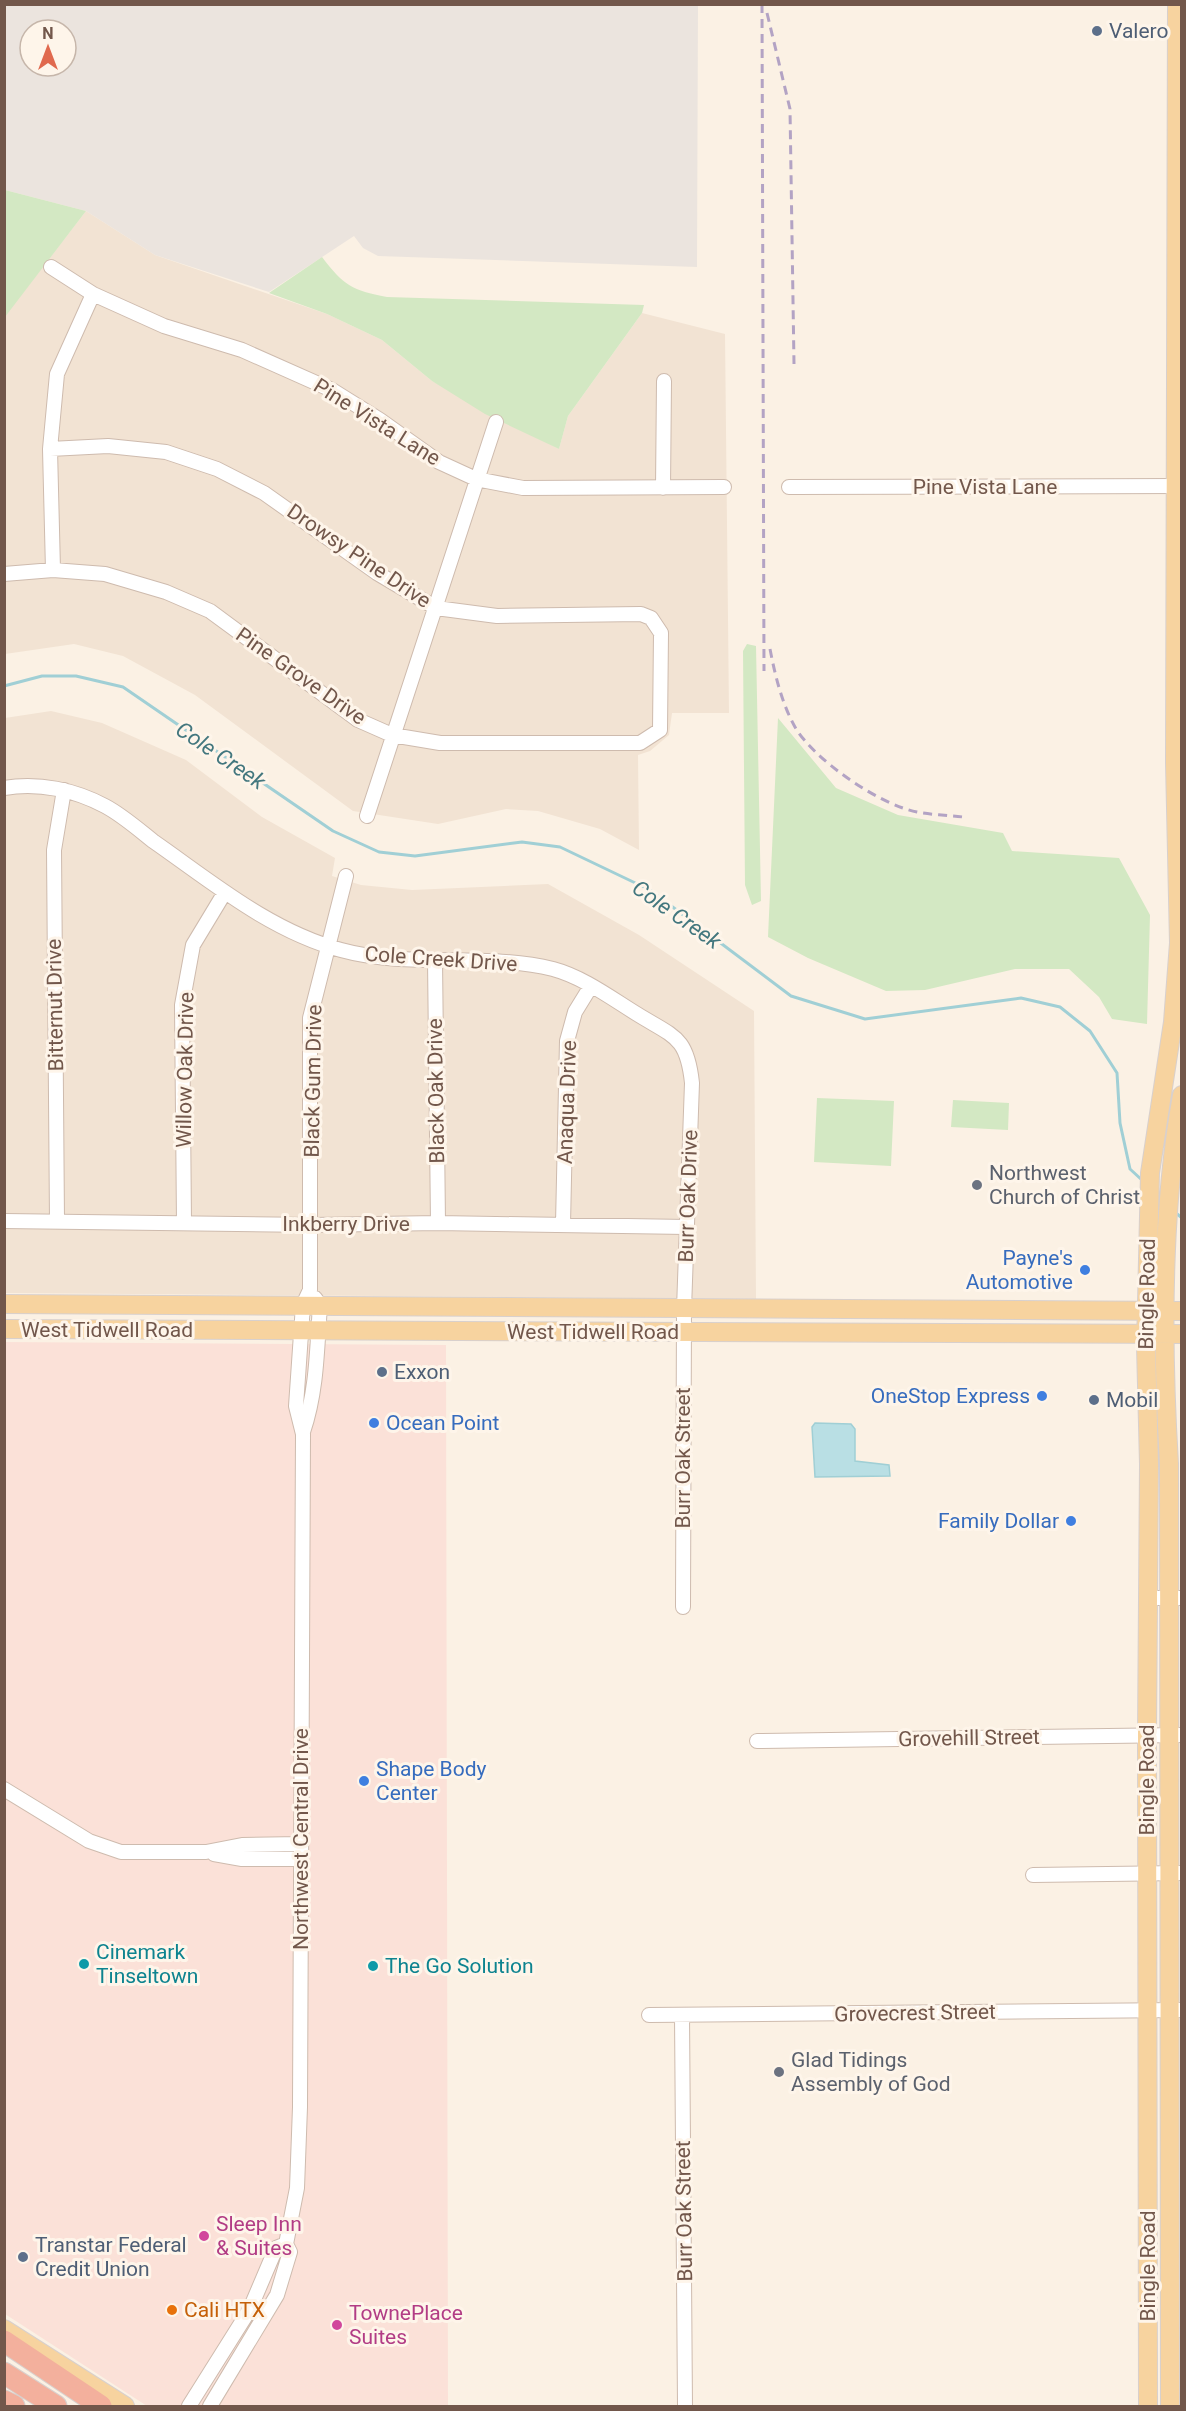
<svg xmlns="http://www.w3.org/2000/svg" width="1186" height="2411" font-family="Roboto,sans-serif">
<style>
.residential{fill:#f2e3d3}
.commercial{fill:#fbe1d8}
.industrial{fill:#ebe4de;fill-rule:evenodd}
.green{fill:#d3e8c3}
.water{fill:#b9dfe4;stroke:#a0cfd5;stroke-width:1.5}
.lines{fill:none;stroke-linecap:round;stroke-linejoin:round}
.stream{stroke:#a0cfd5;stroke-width:3}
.minor-casing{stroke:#cebbae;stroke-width:16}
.major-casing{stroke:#d8d0cd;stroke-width:20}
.highway-casing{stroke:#d8d0cd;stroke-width:23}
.minor{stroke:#fff;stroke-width:14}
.major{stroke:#f7d39f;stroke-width:18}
.highway{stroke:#f3b09d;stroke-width:21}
.rail{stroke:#b3a3c4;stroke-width:3;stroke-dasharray:9 6;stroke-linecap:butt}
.service-dot{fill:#5c6f8a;stroke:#fef5ea;stroke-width:2}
.worship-dot{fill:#6b7280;stroke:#fef5ea;stroke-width:2}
.shop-dot{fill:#3f7fe0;stroke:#fef5ea;stroke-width:2}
.culture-dot{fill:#0f9aa8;stroke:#fef5ea;stroke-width:2}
.hotel-dot{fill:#d1479c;stroke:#fef5ea;stroke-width:2}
.food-dot{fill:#e8710a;stroke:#fef5ea;stroke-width:2}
.labels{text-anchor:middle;stroke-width:6;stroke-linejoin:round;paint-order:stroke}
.service-label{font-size:21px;fill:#4e5e75;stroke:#fef5ea;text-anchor:start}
.street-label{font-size:21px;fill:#72574b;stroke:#fef5ea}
.worship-label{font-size:21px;fill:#5b616d;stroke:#fef5ea;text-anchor:start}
.shop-label{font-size:21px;fill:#366cbe;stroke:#fef5ea;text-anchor:end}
.culture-label{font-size:21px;fill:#0d838f;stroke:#fef5ea;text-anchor:start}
.hotel-label{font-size:21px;fill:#b23c85;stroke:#fef5ea;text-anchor:start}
.food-label{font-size:21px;fill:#c56008;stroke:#fef5ea;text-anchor:start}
.water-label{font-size:22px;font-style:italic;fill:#43777e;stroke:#fef5ea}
</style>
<rect width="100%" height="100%" fill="#fbf1e4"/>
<!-- residential -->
<path class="residential" d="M 86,211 L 155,255 L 327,314 L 382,340 L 432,381 L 559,449 L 568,416 L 642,313 L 725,334 L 729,713 L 672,713 L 669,735 L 650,751 L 638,755 L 639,850 L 600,829 L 538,811 L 506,809 L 438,824 L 353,811 L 195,695 L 123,656 L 74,644 L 5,654 L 4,317 Z
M 51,711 L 102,723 L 186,760 L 262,817 L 335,858 L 332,876 L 361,885 L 412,890 L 548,884 L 639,935 L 754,1011 L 756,1299 L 5,1293 L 5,718 Z"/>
<!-- commercial -->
<path class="commercial" d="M 4,1342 L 446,1345 L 448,2406 L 147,2406 L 5,2314 Z"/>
<!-- industrial -->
<path class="industrial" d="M 4,5 L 698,5 L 697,267 L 378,256 L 363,248 L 354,236 L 269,292 L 155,255 L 86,211 L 5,190 ZM 30,30 L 66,30 L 66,66 L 30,66 Z"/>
<!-- green -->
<path class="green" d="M 5,190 L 86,211 L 5,317 Z
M 322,257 C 344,286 352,290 387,297 L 644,305 L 642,313 L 568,416 L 559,449 L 485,414 L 432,381 L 382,340 L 327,314 L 269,293 Z
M 747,644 L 756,646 L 761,901 L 752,905 L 745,885 L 743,651 Z
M 778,718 L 836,788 L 898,815 L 1003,833 L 1012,851 L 1119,858 L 1150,915 L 1147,1024 L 1112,1019 L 1099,997 L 1069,969 L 1015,969 L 925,990 L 886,991 L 808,958 L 768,937 Z
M 817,1098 L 894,1101 L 891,1166 L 814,1162 Z
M 953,1100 L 1009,1103 L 1008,1130 L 951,1127 Z"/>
<!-- water -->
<path class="water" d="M 815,1423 L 851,1424 L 855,1429 L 855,1461 L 889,1465 L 890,1476 L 815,1477 L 812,1427 Z"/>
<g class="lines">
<!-- stream -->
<path class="stream" d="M 4,686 L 42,676 L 76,676 L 123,687 L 333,831 L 379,852 L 415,856 L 522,842 L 560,847 L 650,890 L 791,996 L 865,1019 L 1021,998 L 1060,1007 L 1090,1031 L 1117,1073 L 1120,1123 L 1130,1169 L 1143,1181
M 1176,1213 L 1182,1218"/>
<defs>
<path id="minor" d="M 51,267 L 93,294 L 164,326 L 242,350 L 332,390 L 380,420 L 439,462 L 476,479 L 523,488 L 724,487
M 789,487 L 1182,486
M 663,488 L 664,381
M 53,570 L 50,449 L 57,374 L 93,294
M 4,574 L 53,570 L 105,574 L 166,592 L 210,611 L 358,720 L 392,735 L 440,743 L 640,743 L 660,730 L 661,633 L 651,618 L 641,614 L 497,616 L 436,608 L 377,573 L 264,493 L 217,469 L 166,452 L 108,446 L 50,449
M 4,788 C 39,782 75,790 105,806 C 122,815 138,829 153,841 C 212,882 270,931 341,950 C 410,969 483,952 553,969 C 583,977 611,998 637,1014 C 674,1037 687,1036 692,1083 L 684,1309 L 683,1607
M 367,816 L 496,422
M 435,960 L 438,1223
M 4,1221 L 312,1225 L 438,1223 L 687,1227
M 57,1221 L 54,850 L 64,790
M 184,1222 L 182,1005 L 193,945 L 225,892
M 563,1224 L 567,1041 L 575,1012 L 591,986
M 303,1432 C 317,1391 317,1348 320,1305 L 315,1298
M 1149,1598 L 1182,1598
M 757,1741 L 1182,1735
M 4,1789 L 89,1841 L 121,1852 L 206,1852 L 242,1845 L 300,1844
M 214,1854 L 242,1859 L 301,1859
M 1033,1875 L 1182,1873
M 649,2015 L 1182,2010
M 682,2015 L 685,2406
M 189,2406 L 250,2309 L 276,2248 L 286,2244
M 210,2406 L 277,2295 L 290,2252 L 286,2244 L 297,2188 L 300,2107 L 303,1434 L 296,1406 L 303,1305 L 310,1290 L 310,1018 L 346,876"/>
<path id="major" d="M 4,1304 L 1182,1311
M 4,1329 L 1182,1334
M 4,2329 L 125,2406
M 1148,2406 L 1147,1735 L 1149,1464 L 1146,1346 L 1150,1173 L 1173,1022 L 1179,943 L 1175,763 L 1177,4
M 1170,2406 L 1169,1464 C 1162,1347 1161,1211 1182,1095"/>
<path id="highway" d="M 4,2341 L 101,2406
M 4,2373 L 56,2406
M 4,2401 L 14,2406"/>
</defs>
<!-- minor casing -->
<use href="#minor" class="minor-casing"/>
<!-- major casing -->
<use href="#major" class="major-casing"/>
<!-- highway casing -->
<use href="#highway" class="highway-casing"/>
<!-- minor -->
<use href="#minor" class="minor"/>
<!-- major -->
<use href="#major" class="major"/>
<!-- highway -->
<use href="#highway" class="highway"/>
<!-- rail -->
<path class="rail" d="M 762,4 L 764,671
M 767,13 L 790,109 L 794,364
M 770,649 C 775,675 782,704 795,727 C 814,760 880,805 917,812 C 932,815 948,815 963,817"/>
</g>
<!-- markers -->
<g class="service-dot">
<circle cx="1097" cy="31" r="6"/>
<circle cx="382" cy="1372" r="6"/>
<circle cx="1094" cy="1400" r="6"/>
<circle cx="23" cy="2257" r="6"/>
</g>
<g class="worship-dot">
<circle cx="977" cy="1185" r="6"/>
<circle cx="779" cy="2072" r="6"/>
</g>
<g class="shop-dot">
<circle cx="1085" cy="1270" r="6"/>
<circle cx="1042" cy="1396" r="6"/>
<circle cx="374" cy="1423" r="6"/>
<circle cx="1071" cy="1521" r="6"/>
<circle cx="364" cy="1781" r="6"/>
</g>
<g class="culture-dot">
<circle cx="84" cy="1964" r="6"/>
<circle cx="373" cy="1966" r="6"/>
</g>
<g class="hotel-dot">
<circle cx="204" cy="2236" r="6"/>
<circle cx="337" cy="2325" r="6"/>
</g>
<circle class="food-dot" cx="172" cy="2310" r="6"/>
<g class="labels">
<!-- service labels -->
<g class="service-label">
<text x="1109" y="38">Valero</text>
<text x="394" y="1379">Exxon</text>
<text x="1106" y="1407">Mobil</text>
<text x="35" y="2252">Transtar Federal<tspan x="35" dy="24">Credit Union</tspan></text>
</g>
<!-- street labels -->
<g class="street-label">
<text transform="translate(377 422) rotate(32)" y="7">Pine Vista Lane</text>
<text x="985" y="494">Pine Vista Lane</text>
<text transform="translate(359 556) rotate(34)" y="7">Drowsy Pine Drive</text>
<text transform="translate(301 676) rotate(35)" y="7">Pine Grove Drive</text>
<text transform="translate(441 959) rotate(4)" y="7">Cole Creek Drive</text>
<text transform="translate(55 1005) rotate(-91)" y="7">Bitternut Drive</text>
<text transform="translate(185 1070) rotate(-89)" y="7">Willow Oak Drive</text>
<text transform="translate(313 1081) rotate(-89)" y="7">Black Gum Drive</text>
<text transform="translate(436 1091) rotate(-91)" y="7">Black Oak Drive</text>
<text transform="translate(567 1102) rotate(-88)" y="7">Anaqua Drive</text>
<text transform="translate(688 1196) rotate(-88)" y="7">Burr Oak Drive</text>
<text x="346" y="1231">Inkberry Drive</text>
<text transform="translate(1147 1294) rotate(-89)" y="7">Bingle Road</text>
<text x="107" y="1337">West Tidwell Road</text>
<text x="593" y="1339">West Tidwell Road</text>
<text transform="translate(683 1458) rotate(-90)" y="7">Burr Oak Street</text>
<text transform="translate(969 1738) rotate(-1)" y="7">Grovehill Street</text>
<text transform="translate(1147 1780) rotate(-90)" y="7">Bingle Road</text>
<text transform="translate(301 1839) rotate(-90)" y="7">Northwest Central Drive</text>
<text transform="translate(915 2013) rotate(-1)" y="7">Grovecrest Street</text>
<text transform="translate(684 2211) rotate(-91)" y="7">Burr Oak Street</text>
<text transform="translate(1148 2266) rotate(-90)" y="7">Bingle Road</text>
</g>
<!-- worship labels -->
<g class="worship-label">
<text x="989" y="1180">Northwest<tspan x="989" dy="24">Church of Christ</tspan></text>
<text x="791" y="2067">Glad Tidings<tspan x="791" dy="24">Assembly of God</tspan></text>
</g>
<!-- shop labels -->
<g class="shop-label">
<text x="1073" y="1265">Payne's<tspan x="1073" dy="24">Automotive</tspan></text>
<text x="1030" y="1403">OneStop Express</text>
<text x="386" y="1430" text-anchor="start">Ocean Point</text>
<text x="1059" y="1528">Family Dollar</text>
<text x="376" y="1776" text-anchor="start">Shape Body<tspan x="376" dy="24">Center</tspan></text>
</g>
<!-- culture labels -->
<g class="culture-label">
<text x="96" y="1959">Cinemark<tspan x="96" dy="24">Tinseltown</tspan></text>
<text x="385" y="1973">The Go Solution</text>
</g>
<!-- hotel labels -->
<g class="hotel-label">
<text x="216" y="2231">Sleep Inn<tspan x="216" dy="24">&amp; Suites</tspan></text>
<text x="349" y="2320">TownePlace<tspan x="349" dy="24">Suites</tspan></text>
</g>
<!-- food labels -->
<g class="food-label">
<text x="184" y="2317">Cali HTX</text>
</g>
<!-- water labels -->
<g class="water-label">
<text transform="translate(221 755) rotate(34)" y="8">Cole Creek</text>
<text transform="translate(677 914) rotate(35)" y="8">Cole Creek</text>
</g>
</g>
<!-- border -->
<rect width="1186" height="2411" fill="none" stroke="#72574b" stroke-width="12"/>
<!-- north arrow -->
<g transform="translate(48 48)"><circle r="28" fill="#fef5ea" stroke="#c6b6aa" stroke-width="1.5"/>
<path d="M0-4.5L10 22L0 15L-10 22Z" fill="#e0694e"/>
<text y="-9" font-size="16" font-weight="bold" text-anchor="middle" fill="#72574b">N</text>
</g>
</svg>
